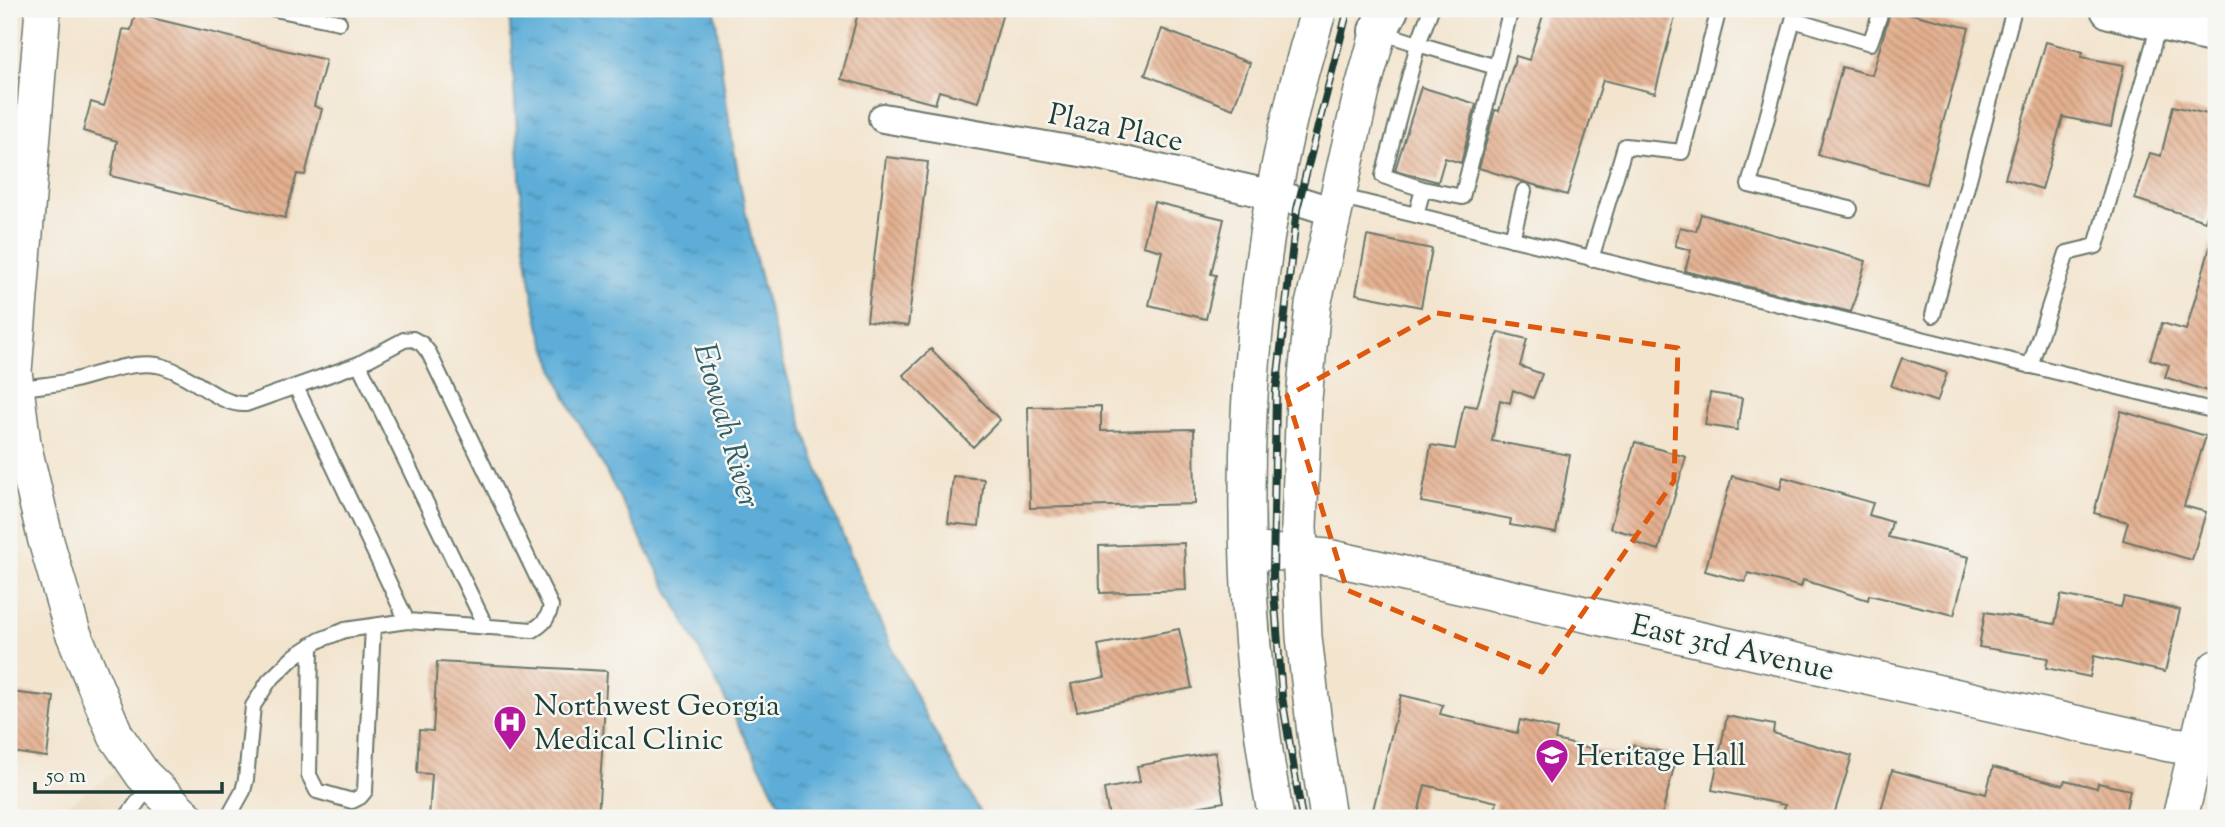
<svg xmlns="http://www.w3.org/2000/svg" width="2225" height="827" font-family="'Sorts Mill Goudy',serif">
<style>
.built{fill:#ebd8ba}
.water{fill:url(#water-ripples);stroke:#3e7586;stroke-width:2}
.building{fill:url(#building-back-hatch)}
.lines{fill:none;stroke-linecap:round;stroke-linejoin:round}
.service-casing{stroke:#69776a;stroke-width:18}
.minor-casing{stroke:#69776a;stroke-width:32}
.tertiary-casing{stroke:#69776a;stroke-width:38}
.secondary-casing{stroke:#69776a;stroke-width:42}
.service{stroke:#fff;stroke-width:14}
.minor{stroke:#fff;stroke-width:28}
.tertiary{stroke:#fff;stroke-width:35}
.secondary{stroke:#fff;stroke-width:38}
.rail-casing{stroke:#1f3d34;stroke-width:8}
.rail{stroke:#f6f6f2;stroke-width:5;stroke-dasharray:16;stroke-linecap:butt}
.marked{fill:none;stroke:#de580e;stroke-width:5;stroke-dasharray:14 9;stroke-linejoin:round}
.labels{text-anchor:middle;stroke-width:5;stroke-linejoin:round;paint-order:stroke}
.street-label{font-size:30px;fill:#1f3d34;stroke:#f6f6f2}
.poi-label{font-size:30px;fill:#1f3d34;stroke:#f6f6f2;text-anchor:start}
.water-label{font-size:32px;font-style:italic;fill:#325f65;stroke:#f6f6f2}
</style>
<defs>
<pattern id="water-ripples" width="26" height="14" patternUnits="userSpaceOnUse" patternTransform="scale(1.75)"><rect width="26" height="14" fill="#5dadd8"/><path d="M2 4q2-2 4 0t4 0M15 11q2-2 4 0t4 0" fill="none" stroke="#4c8eb0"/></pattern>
<pattern id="building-back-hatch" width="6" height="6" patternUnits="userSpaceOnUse" patternTransform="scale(1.75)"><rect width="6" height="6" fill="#e4b090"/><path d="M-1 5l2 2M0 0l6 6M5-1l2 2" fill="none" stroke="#b89076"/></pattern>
</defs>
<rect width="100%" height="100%" fill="#f6f6f2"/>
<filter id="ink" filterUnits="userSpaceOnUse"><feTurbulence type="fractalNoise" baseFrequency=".0143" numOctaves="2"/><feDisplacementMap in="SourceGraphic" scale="14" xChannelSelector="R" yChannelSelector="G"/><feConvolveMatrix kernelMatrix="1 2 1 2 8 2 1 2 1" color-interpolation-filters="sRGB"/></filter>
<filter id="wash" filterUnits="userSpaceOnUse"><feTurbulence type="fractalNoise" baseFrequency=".00686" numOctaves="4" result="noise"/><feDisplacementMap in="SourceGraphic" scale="28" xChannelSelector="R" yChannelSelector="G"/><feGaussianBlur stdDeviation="1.57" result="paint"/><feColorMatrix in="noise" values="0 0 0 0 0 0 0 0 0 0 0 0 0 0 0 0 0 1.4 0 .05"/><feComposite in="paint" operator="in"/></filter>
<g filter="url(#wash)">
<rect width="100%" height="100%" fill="#f3e4ce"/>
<!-- built -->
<path class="built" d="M 116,771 L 167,818 L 48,818 Z"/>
<!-- water -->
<path class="water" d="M 509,9 L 715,9 C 743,296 834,571 984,818 L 787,818 L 598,456 L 575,416 L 559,382 L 540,329 L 532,292 L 524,237 Z"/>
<g id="blocks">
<!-- building -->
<path class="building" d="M 859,9 L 1004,9 L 978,102 L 939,91 L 935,104 L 841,79 Z
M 1545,9 L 1677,9 L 1655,93 L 1603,80 L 1567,195 L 1479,168 L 1495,110 L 1499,111 L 1516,56 L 1529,60 Z
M 1891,9 L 1969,28 L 1926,184 L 1818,155 L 1842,67 L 1872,75 Z
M 135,14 L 326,60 L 314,106 L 322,109 L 305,175 L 297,174 L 285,218 L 111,176 L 117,141 L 83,131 L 91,102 L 104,106 L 113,78 L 123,29 L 131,30 Z
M 1162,29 L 1250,63 L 1233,109 L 1145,75 Z
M 2046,42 L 2083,52 L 2081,57 L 2124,65 L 2111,127 L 2063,117 L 2042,189 L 2005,178 Z
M 1421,87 L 1476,104 L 1461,163 L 1445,158 L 1438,182 L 1395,170 Z
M 2173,106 L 2216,116 L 2216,186 L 2205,221 L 2135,199 L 2150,153 L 2161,156 Z
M 886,157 L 928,162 L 908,326 L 867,321 Z
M 1154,202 L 1224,219 L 1211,274 L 1216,275 L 1206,319 L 1149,305 L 1162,251 L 1143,246 Z
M 1701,214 L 1866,261 L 1851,312 L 1685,271 L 1691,250 L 1675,246 L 1680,227 L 1696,231 Z
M 1367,236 L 1432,249 L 1421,307 L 1356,294 Z
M 2211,244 L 2216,245 L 2216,394 L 2165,377 L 2169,365 L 2150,359 L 2162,323 L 2186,330 Z
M 1498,332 L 1527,339 L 1520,366 L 1542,374 L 1533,398 L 1513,390 L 1510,403 L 1500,400 L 1492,441 L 1570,455 L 1556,533 L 1510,525 L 1511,519 L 1421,502 L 1431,445 L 1455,449 L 1464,405 L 1477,407 Z
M 931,349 L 1000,420 L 973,447 L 903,375 Z
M 1902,358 L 1947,373 L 1937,402 L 1891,386 Z
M 1710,393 L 1742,398 L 1737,430 L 1705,425 Z
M 1101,406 L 1101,431 L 1194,429 L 1195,504 L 1030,508 L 1028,407 Z
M 2121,411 L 2206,436 L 2184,506 L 2206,512 L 2192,560 L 2123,540 L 2128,522 L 2094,513 Z
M 1635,442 L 1686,457 L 1659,550 L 1636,543 L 1638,536 L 1610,528 Z
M 953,476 L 984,479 L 979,526 L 948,523 Z
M 1732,476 L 1780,489 L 1783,477 L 1873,503 L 1869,515 L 1892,522 L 1888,537 L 1969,557 L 1954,615 L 1869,595 L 1868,600 L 1803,580 L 1801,587 L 1748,573 L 1745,582 L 1705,571 Z
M 1184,543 L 1186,590 L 1100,593 L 1099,546 Z
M 2061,595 L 2121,607 L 2124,597 L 2180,610 L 2165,672 L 2094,656 L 2090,677 L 2046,668 L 2048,658 L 1979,647 L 1985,612 L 2055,624 Z
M 1179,629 L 1192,688 L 1077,711 L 1071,684 L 1105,677 L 1098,645 Z
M 437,662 L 607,671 L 598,818 L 429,818 L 432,774 L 417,773 L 419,730 L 433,731 Z
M 9,692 L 54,697 L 47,757 L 11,752 L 13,731 L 9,730 Z
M 1401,695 L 1443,705 L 1440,714 L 1517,733 L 1520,720 L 1557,729 L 1555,740 L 1629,757 L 1632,745 L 1677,755 L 1661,818 L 1585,818 L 1564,813 L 1563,818 L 1493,818 L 1497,802 L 1425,785 L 1417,818 L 1387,818 L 1372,814 Z
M 1727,716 L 1774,725 L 1773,733 L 1852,756 L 1833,818 L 1815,818 L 1783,809 L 1785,805 L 1712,790 Z
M 1215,752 L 1224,802 L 1136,818 L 1109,818 L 1104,789 L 1140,782 L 1137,766 Z
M 1993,767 L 2063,785 L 2065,780 L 2097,788 L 2098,783 L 2130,790 L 2124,818 L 1879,818 L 1892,770 L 1986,794 Z"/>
</g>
</g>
<g filter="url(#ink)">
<use href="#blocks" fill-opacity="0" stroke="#69776a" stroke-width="2"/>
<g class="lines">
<defs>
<path id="service" d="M 275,9 L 339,22
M 1431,9 L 1418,44 L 1496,67
M 1796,9 L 1749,185 L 1850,209
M 1793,20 L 1870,43 L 1882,9
M 1380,32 L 1418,44 L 1383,176 L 1423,189
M 1338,196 L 2216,411
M 1416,215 L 1423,189 L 1462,197 L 1511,9
M 1512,239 L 1524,191
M 1591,259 L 1625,146 L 1682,152 L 1719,9
M 1933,315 L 2014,9
M 359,364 L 486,627
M 2030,366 L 2067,253 L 2096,246 L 2160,21
M 296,387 L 407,621
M 17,389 C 33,386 50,385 66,382 C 95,376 127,361 157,365 C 189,371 218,406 246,404 L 359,364 L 404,340 L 413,339 L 422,344 L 429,353 L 551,606 C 548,619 543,624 533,630 L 407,621 L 345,630 L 320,640 L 295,656 L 269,681 L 253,706 L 246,779 L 243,791 L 228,818
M 311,645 L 309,775 L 317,791 L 352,801 L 360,797 L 365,791 L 373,626
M 126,818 L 151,784"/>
<path id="minor" d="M 883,118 L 1098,155 L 1299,201 L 1334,212"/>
<path id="tertiary" d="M 43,9 L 14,371 L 23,444 L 46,541 L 72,630 L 116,736 L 143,775 L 187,818
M 1248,550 L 1328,557 L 2169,744 L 2216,751
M 1276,818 C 1227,554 1239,266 1319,9
M 1328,818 L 1315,733 L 1304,637 L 1299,527 L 1304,399 L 1313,305 L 1362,91 L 1385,9
M 2180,818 L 2216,668"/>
<path id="secondary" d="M 2110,9 L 2216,34
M 1378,31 L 1389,9"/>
</defs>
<!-- service casing -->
<use href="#service" class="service-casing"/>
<!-- minor casing -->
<use href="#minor" class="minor-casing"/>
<!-- tertiary casing -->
<use href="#tertiary" class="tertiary-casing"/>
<!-- secondary casing -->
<use href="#secondary" class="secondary-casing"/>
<!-- service -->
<use href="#service" class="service"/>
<!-- minor -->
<use href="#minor" class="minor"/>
<!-- tertiary -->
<use href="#tertiary" class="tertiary"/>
<!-- secondary -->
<use href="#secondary" class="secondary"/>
<defs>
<path id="rail" d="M 1302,818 L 1282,697 L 1273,577 L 1276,392 L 1297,209 L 1348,9"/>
</defs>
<!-- rail casing -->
<use href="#rail" class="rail-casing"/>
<!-- rail -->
<use href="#rail" class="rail"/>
</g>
</g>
<!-- marked area -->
<path class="marked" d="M 1437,313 L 1678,348 L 1674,481 L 1542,672 L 1347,590 L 1287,396 Z"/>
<!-- icons -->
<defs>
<symbol id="hospital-pin" viewBox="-11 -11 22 30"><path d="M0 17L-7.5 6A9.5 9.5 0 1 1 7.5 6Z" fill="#b5179e" stroke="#f6f6f2"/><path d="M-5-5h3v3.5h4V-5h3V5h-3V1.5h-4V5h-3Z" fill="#fff"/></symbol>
<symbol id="university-pin" viewBox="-11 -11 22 30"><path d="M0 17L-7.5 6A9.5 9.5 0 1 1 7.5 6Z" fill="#b5179e" stroke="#f6f6f2"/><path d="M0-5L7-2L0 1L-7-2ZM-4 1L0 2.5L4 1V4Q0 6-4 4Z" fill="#fff"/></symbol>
</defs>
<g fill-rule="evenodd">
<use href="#hospital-pin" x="491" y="703" width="38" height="52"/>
<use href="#university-pin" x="1533" y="736" width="38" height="52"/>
</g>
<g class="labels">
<!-- street labels -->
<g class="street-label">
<text transform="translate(1116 127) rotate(12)" y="10">Plaza Place</text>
<text transform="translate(1733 647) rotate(13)" y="10">East 3rd Avenue</text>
</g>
<!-- poi labels -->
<g class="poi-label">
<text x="534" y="715">Northwest Georgia<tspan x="534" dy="34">Medical Clinic</tspan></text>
<text x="1576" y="765">Heritage Hall</text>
</g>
<!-- water labels -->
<g class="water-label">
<text transform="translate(728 425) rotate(74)" y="11">Etowah River</text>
</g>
</g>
<!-- margin -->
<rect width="2225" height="827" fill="none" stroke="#f6f6f2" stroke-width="35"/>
<!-- scale -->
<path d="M35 782v10h187v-10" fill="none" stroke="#1f3d34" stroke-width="3.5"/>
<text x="46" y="782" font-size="21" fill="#1f3d34" stroke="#f6f6f2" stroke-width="5" paint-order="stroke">50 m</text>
</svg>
